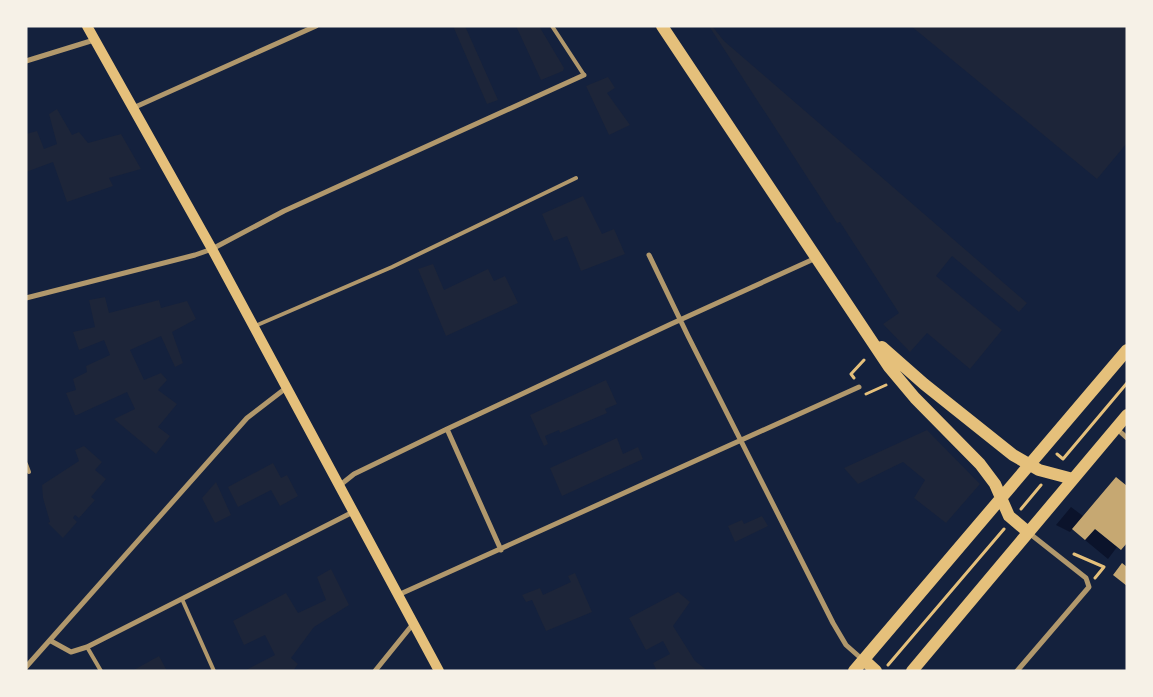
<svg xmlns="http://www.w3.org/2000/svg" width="1153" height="697" font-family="'Crimson Pro',serif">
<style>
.green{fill:#1d2539}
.water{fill:#0b132b}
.building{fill:#c6a872}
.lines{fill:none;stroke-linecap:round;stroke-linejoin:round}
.path{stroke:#e5c07b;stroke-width:3}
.service{stroke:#b1986c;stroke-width:4}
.minor{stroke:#b1986c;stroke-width:5}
.secondary{stroke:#e5c07b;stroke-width:10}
.primary{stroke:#e5c07b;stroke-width:12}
</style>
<rect width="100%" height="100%" fill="#14213d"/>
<!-- green -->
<path class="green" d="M 453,26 L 465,26 L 498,100 L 487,104 Z
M 516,26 L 539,26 L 564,68 L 563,71 L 541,80 Z
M 709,26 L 712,26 L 724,41 L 1027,303 L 1019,312 L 952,256 L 936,276 L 1002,330 L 970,369 L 927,333 L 910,352 L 883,324 L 899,313 L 840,222 L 837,223 Z
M 911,26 L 1127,26 L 1127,143 L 1097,179 Z
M 608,77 L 615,88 L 607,93 L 630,125 L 609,135 L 586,86 Z
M 57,109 L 72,135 L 79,132 L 88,143 L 121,134 L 141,169 L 109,178 L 113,186 L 67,202 L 53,162 L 26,172 L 26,134 L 37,131 L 44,149 L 57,144 L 49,114 Z
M 583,196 L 602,234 L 614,229 L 625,254 L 581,271 L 567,236 L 554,241 L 542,214 Z
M 433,264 L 444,290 L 488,269 L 494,281 L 505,276 L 518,303 L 446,336 L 418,269 Z
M 105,297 L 109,313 L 159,300 L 161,308 L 187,301 L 196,319 L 172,332 L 183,363 L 175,367 L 161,336 L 130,350 L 144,380 L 161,373 L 167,380 L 158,390 L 177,404 L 158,427 L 170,436 L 156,454 L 114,419 L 135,409 L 127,392 L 77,415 L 75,415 L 66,393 L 76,390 L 73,379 L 87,372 L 86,366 L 110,355 L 104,340 L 79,350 L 73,332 L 95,327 L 89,300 Z
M 606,380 L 617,404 L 605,409 L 607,413 L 560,433 L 559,430 L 545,436 L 548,444 L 544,446 L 530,415 Z
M 927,430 L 980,484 L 946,523 L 914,498 L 925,480 L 903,462 L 858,484 L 844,468 Z
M 617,438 L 623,454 L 638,447 L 643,459 L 562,496 L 550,468 Z
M 84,446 L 102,462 L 95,470 L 106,479 L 91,497 L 95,500 L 79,518 L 75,515 L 73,518 L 77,522 L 63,538 L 48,523 L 50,522 L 43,498 L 42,485 L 79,461 L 75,450 Z
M 273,463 L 281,478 L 287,475 L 298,496 L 280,506 L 271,490 L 238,507 L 228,487 Z
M 216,482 L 231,515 L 215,523 L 202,498 Z
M 762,516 L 768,526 L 735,542 L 728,526 L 742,520 L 744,524 Z
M 331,569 L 349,605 L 314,627 L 291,658 L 298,664 L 293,671 L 244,671 L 275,655 L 265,635 L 244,645 L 233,621 L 286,593 L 298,613 L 326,600 L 317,577 Z
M 575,573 L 592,612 L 546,631 L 532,600 L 526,602 L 522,595 L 540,588 L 543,595 L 571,582 L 568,576 Z
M 678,592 L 690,602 L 673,626 L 695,661 L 708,671 L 657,671 L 653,663 L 670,654 L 663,641 L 646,650 L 629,618 Z
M 159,656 L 167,671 L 132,671 Z"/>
<!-- water -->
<path class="water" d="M 1071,507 L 1083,516 L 1070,532 L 1056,525 Z
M 1095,529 L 1117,547 L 1108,559 L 1085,540 Z"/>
<!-- building -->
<path class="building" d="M 1116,477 L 1127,486 L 1127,543 L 1121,550 L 1095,529 L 1085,540 L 1072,529 Z
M 1122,563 L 1127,567 L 1127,586 L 1113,575 Z"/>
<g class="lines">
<!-- path -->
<path class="path" d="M 854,378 L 851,374 L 864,360
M 866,394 L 886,385
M 1057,454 L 1063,459
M 1063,459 L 1127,383
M 1021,509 L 1041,485
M 1074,554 L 1104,567 L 1095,578
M 888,665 L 1004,529"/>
<!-- service -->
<path class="service" d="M 552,26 L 584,75
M 255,326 L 392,267 L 576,178
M 26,464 L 29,472
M 182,599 L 214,671
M 87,647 L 101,671"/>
<!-- minor -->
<path class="minor" d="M 26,61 L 94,40
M 133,108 L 316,26
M 649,255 L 688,336 L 833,623 L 846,645 L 863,660
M 26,298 L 195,255 L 212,249 L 284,211 L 584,75
M 1116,428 L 1127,438
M 447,429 L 501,550
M 339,486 L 354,474 L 447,429 L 671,324 L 816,258
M 398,595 L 859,387
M 51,641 L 71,652 L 87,647 L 353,512
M 26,667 L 247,418 L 286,388
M 375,671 L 413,624
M 1017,671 L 1089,587 L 1086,578 L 1029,533"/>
<!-- secondary -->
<path class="secondary" d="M 87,26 L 212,249 L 439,671"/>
<!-- primary -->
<path class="primary" d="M 662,26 L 889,367 L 915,398 L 980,464 L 995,484 L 1009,516 L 1028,532
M 882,347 L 924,384 L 1013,455 L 1039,470 L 1073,479
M 864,660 L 876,671
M 854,671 L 1127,350
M 912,671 L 1127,415"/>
</g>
<!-- border -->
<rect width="1153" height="697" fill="none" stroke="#f6f1e7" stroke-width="55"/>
</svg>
